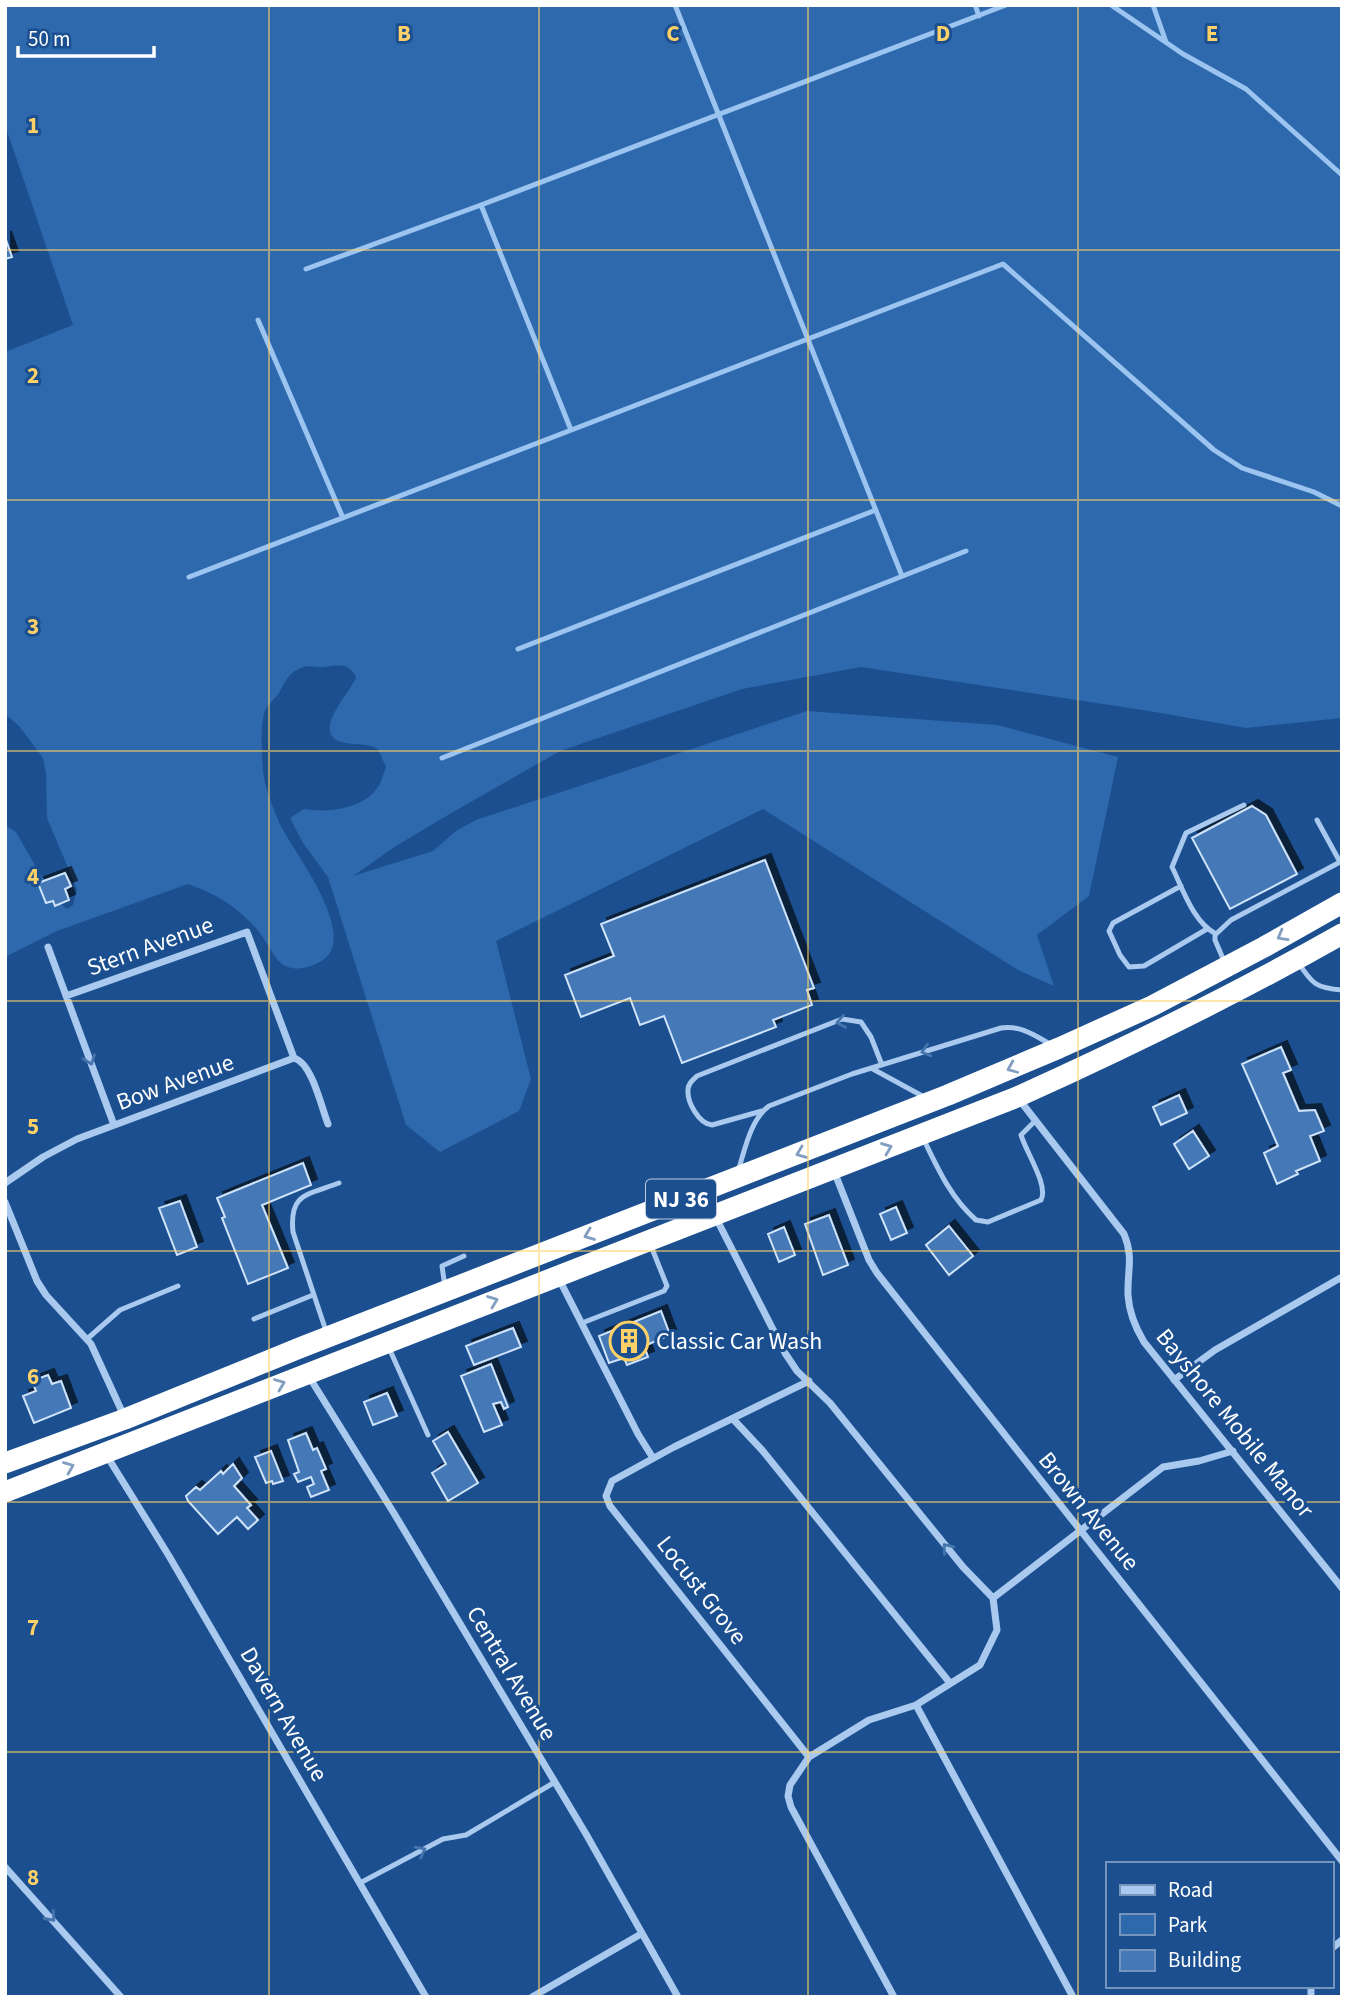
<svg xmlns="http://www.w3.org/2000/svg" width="1347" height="2002" font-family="'Source Sans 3',sans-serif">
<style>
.green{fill:#2e69ad}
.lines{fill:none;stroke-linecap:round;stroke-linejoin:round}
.stream{stroke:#9cc4f0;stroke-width:5}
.building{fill:#4478b7;stroke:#cfe3fa;stroke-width:2;filter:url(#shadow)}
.lane{stroke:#a9c9ee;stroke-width:5}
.street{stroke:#a9c9ee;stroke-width:7}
.highway{stroke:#fff;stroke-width:21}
.oneway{stroke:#829ec1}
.oneway2{stroke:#4674ac}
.grid{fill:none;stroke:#ffd166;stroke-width:2;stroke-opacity:0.55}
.labels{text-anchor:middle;stroke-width:6;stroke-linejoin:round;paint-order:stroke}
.shield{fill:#1b4f8f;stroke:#bbcadd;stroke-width:2}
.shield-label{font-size:23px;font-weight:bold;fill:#fff}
.street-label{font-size:24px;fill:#fff;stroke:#1b4f8f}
.poi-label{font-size:24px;fill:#fff;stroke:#1b4f8f;text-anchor:start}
.grid-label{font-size:23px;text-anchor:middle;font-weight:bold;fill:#ffd166;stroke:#1b4f8f;stroke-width:6;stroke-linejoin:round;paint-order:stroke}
</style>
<defs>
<filter id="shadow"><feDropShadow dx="6" dy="-6" stdDeviation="0" flood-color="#0009"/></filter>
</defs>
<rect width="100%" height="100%" fill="#1b4f8f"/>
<!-- green -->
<path class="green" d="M 5,5 L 1342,5 L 1342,718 L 1246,728 L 1149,711 L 861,667 L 742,689 L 560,751 L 448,815 L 396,846 L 353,876 L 433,851 L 456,831 L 476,820 L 807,711 L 997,725 L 1118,757 L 1089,896 L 1037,935 L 1054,986 L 1018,970 L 763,809 L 496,941 L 531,1079 L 519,1111 L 440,1152 L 406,1125 L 328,877 L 303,843 L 290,818 L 304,809 C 327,813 363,809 377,788 C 382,782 383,774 386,767 L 378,749 C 366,742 351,746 339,741 C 312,730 352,691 356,677 C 349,663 338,665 325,667 C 318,668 311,665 304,667 C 290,671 285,681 279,693 C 275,699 269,703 266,709 C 259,722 262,763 264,778 C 267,793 275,814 282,828 C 296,855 364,942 318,963 C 274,982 275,947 254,926 C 232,903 217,895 188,884 L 57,931 L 5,957 L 5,825 L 16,832 L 40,874 L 56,891 L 58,901 L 67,909 L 73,905 L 77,889 L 47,818 L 46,774 L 43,758 L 19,726 L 5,714 L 5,352 L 73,325 L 5,125 Z"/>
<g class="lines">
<!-- stream -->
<path class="stream" d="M 675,5 L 902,576
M 975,5 L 979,16
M 1111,5 L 1183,54 L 1246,89 L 1342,175
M 1153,5 L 1166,42
M 1341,5 L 1342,6
M 481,205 L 571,430
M 306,269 L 481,205 L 1006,5
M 258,320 L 343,518
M 189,577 L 1003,264 L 1214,450 L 1242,468 L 1314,492 L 1342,506
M 518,649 L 876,510
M 442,758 L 966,551"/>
</g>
<!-- building -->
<path class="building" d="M 5,237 L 12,257 L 5,259 Z
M 1252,806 L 1266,815 L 1297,874 L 1230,909 L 1192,838 Z
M 765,860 L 814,988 L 807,990 L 812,1005 L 773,1020 L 776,1027 L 682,1063 L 664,1016 L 640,1025 L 630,998 L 581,1017 L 565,975 L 614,956 L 601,924 Z
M 65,873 L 71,886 L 65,889 L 69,900 L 55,906 L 53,901 L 46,903 L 38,883 Z
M 1281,1047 L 1291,1070 L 1283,1073 L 1299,1111 L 1315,1110 L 1324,1131 L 1310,1136 L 1320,1161 L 1296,1171 L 1298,1174 L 1277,1184 L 1264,1153 L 1278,1146 L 1242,1064 Z
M 1179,1095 L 1187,1113 L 1161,1125 L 1153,1107 Z
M 1193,1131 L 1209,1156 L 1189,1169 L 1174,1144 Z
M 303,1163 L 311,1185 L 262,1205 L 288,1268 L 248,1284 L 222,1218 L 225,1217 L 217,1198 Z
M 180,1201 L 197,1247 L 177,1255 L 159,1208 Z
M 896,1207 L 907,1233 L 891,1240 L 880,1214 Z
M 829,1215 L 848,1265 L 823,1275 L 805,1224 Z
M 949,1226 L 973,1256 L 949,1275 L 926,1245 Z
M 784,1227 L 795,1255 L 779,1262 L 768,1234 Z
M 661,1311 L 670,1335 L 644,1346 L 648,1357 L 627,1365 L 624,1358 L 609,1363 L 599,1336 Z
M 513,1328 L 521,1347 L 474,1365 L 466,1346 Z
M 491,1364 L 508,1407 L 504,1409 L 501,1402 L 493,1404 L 502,1425 L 484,1432 L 461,1376 Z
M 48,1375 L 52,1384 L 61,1381 L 71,1408 L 34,1423 L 23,1396 L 36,1391 L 32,1381 Z
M 387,1393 L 397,1416 L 373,1425 L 364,1402 Z
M 448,1432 L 478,1483 L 448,1501 L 432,1473 L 446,1464 L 433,1441 Z
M 306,1433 L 313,1450 L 317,1448 L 326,1469 L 321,1471 L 329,1490 L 311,1497 L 307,1487 L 314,1484 L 311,1477 L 298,1482 L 294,1474 L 299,1472 L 288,1440 Z
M 271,1451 L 283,1481 L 273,1484 L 272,1481 L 266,1483 L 255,1457 Z
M 233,1464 L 242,1478 L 234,1486 L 251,1505 L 247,1508 L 258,1520 L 248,1529 L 237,1517 L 218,1534 L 188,1501 L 186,1496 L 196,1487 L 200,1490 L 221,1471 L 223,1474 Z"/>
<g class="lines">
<!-- lane -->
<path class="lane" d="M 1317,820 L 1340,862
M 1181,886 L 1113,923 L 1109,931 L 1120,955 L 1129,967 L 1144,966 L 1207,929
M 1216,934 C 1193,922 1183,889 1172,867 L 1186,833 L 1244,805
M 1224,961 L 1215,940 L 1215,935 L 1231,920 L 1342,861
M 1298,962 C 1312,984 1316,988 1342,990
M 871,1068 L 926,1098
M 762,1111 L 712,1125 C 699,1124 687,1102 688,1090 C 688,1083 693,1080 697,1076 L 842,1019 L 861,1022 L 871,1037 L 882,1065
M 924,1140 C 938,1169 951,1198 976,1220 L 988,1222 L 1041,1200 C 1049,1186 1026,1152 1021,1135 L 1035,1121
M 738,1171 C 745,1150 750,1120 769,1106 L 852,1074 L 1001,1028 C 1020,1025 1034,1035 1050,1044
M 445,1287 L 442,1266 L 464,1256
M 254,1319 L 313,1295
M 582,1323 L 664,1291 L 667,1286 L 651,1246
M 326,1331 L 293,1232 C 289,1193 307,1195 339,1183
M 87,1339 L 120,1310 L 178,1286
M 389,1348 L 428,1435
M 360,1883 L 443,1839 L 466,1835 L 555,1782"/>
<!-- street -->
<path class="street" d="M 48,947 L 114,1125
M 66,996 L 247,932 L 294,1058
M 1018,1098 L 1124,1234 C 1134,1258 1127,1271 1128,1295 C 1129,1313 1135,1327 1144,1342 L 1342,1588
M 834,1171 L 869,1260 L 877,1273 L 1342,1861
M 5,1183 L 43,1157 L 77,1139 L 294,1058 C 312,1063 321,1106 328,1124
M 5,1202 L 37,1281 L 46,1295 L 91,1344 L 124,1416
M 715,1216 L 785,1353 L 797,1371 L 830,1403 L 963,1567 L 993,1598 L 997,1630 L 980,1665 L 916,1705 L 869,1720 L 809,1757 L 790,1785 L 788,1796 L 791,1807 L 894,1997
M 559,1279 L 638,1434 L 653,1458
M 308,1375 L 395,1515 L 586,1834 L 678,1997
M 1174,1380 L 1215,1350 L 1342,1277
M 809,1381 L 674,1447 L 612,1481 L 606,1496 L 610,1506 L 809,1757
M 733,1419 L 762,1450 L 950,1683
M 107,1456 L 169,1556 L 426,1997
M 993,1598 L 1163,1467 L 1199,1461 L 1233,1451
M 916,1705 L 1073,1997
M 5,1867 L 121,1997
M 1331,1949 L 1342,1940
M 1311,1986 L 1311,1997
M 532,1997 L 641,1934"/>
<!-- highway -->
<path class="highway" d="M 5,1463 L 125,1419 L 302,1347 L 948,1095 L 1059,1048 L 1152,1006 L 1264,947 L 1342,903
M 5,1492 L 1017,1097 C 1128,1047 1236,994 1342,934"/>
</g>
<!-- one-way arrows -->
<defs><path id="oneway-chevron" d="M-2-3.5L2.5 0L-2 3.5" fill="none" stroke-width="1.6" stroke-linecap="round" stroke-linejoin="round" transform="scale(1.75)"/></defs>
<g class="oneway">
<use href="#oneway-chevron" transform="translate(1282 936) rotate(150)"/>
<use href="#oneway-chevron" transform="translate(1012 1068) rotate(157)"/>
<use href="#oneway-chevron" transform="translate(887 1148) rotate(-21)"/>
<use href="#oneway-chevron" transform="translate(801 1153) rotate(159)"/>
<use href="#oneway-chevron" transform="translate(589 1235) rotate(159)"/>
<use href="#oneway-chevron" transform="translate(493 1301) rotate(-21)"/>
<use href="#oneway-chevron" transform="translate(280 1384) rotate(-21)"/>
<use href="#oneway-chevron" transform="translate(69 1467) rotate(-22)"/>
</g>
<g class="oneway2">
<use href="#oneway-chevron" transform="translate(841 1022) rotate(169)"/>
<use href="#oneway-chevron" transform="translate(926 1051) rotate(163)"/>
<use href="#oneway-chevron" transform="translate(90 1060) rotate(70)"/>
<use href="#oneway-chevron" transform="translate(947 1548) rotate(-129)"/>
<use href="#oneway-chevron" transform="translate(421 1851) rotate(-28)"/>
<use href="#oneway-chevron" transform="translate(51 1917) rotate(48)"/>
</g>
<!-- grid -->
<path class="grid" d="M 269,5 L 269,1997M 539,5 L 539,1997M 808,5 L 808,1997M 1078,5 L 1078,1997M 5,250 L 1342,250M 5,500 L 1342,500M 5,751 L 1342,751M 5,1001 L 1342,1001M 5,1251 L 1342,1251M 5,1502 L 1342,1502M 5,1752 L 1342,1752"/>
<!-- icons -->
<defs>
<symbol id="building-ring" viewBox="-11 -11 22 22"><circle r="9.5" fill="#1b4f8f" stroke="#ffd166" stroke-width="1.5"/><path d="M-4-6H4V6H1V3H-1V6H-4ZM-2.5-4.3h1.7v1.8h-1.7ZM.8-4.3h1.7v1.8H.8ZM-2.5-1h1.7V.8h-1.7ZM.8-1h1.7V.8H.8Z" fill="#ffd166"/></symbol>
</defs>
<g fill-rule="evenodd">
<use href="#building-ring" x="607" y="1319" width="44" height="44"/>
</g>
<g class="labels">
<!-- shield labels -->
<rect class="shield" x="646" y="1179.5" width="70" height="39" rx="5"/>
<g class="shield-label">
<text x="681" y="1207">NJ 36</text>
</g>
<!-- street labels -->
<g class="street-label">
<text transform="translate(150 946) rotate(-20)" y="8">Stern Avenue</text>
<text transform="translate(175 1082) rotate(-20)" y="8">Bow Avenue</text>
<text transform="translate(1235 1423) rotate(51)" y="8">Bayshore Mobile Manor</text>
<text transform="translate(1089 1511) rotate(51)" y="8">Brown Avenue</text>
<text transform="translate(702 1590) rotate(52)" y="8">Locust Grove</text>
<text transform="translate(512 1673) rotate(59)" y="8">Central Avenue</text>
<text transform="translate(284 1714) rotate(60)" y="8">Davern Avenue</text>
</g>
<!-- poi labels -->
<g class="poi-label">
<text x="656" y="1349">Classic Car Wash</text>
</g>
</g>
<g class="grid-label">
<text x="404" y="41">B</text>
<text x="673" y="41">C</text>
<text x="943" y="41">D</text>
<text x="1212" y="41">E</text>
<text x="33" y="133">1</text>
<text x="33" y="383">2</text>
<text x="33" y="634">3</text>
<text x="33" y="884">4</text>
<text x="33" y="1134">5</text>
<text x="33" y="1384">6</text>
<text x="33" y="1635">7</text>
<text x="33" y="1885">8</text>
</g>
<!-- border -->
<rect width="1347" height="2002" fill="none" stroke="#ffffff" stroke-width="14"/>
<!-- legend -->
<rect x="1106" y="1862" width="228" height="126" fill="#1b4f8f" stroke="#7695bc" stroke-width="2"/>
<rect x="1120" y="1885" width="35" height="10" fill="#a9c9ee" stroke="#7695bc" stroke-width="2"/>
<text x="1168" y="1897" font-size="21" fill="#ffffff">Road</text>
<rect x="1120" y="1914" width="35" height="21" fill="#2e69ad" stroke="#7695bc" stroke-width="2"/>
<text x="1168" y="1932" font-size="21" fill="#ffffff">Park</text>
<rect x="1120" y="1950" width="35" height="21" fill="#4478b7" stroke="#7695bc" stroke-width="2"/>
<text x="1168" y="1967" font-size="21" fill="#ffffff">Building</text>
<!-- scale -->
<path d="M18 46v10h136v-10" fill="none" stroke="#ffffff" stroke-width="3.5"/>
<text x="28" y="46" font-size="21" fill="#ffffff" stroke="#1b4f8f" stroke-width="5" paint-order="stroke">50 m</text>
</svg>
